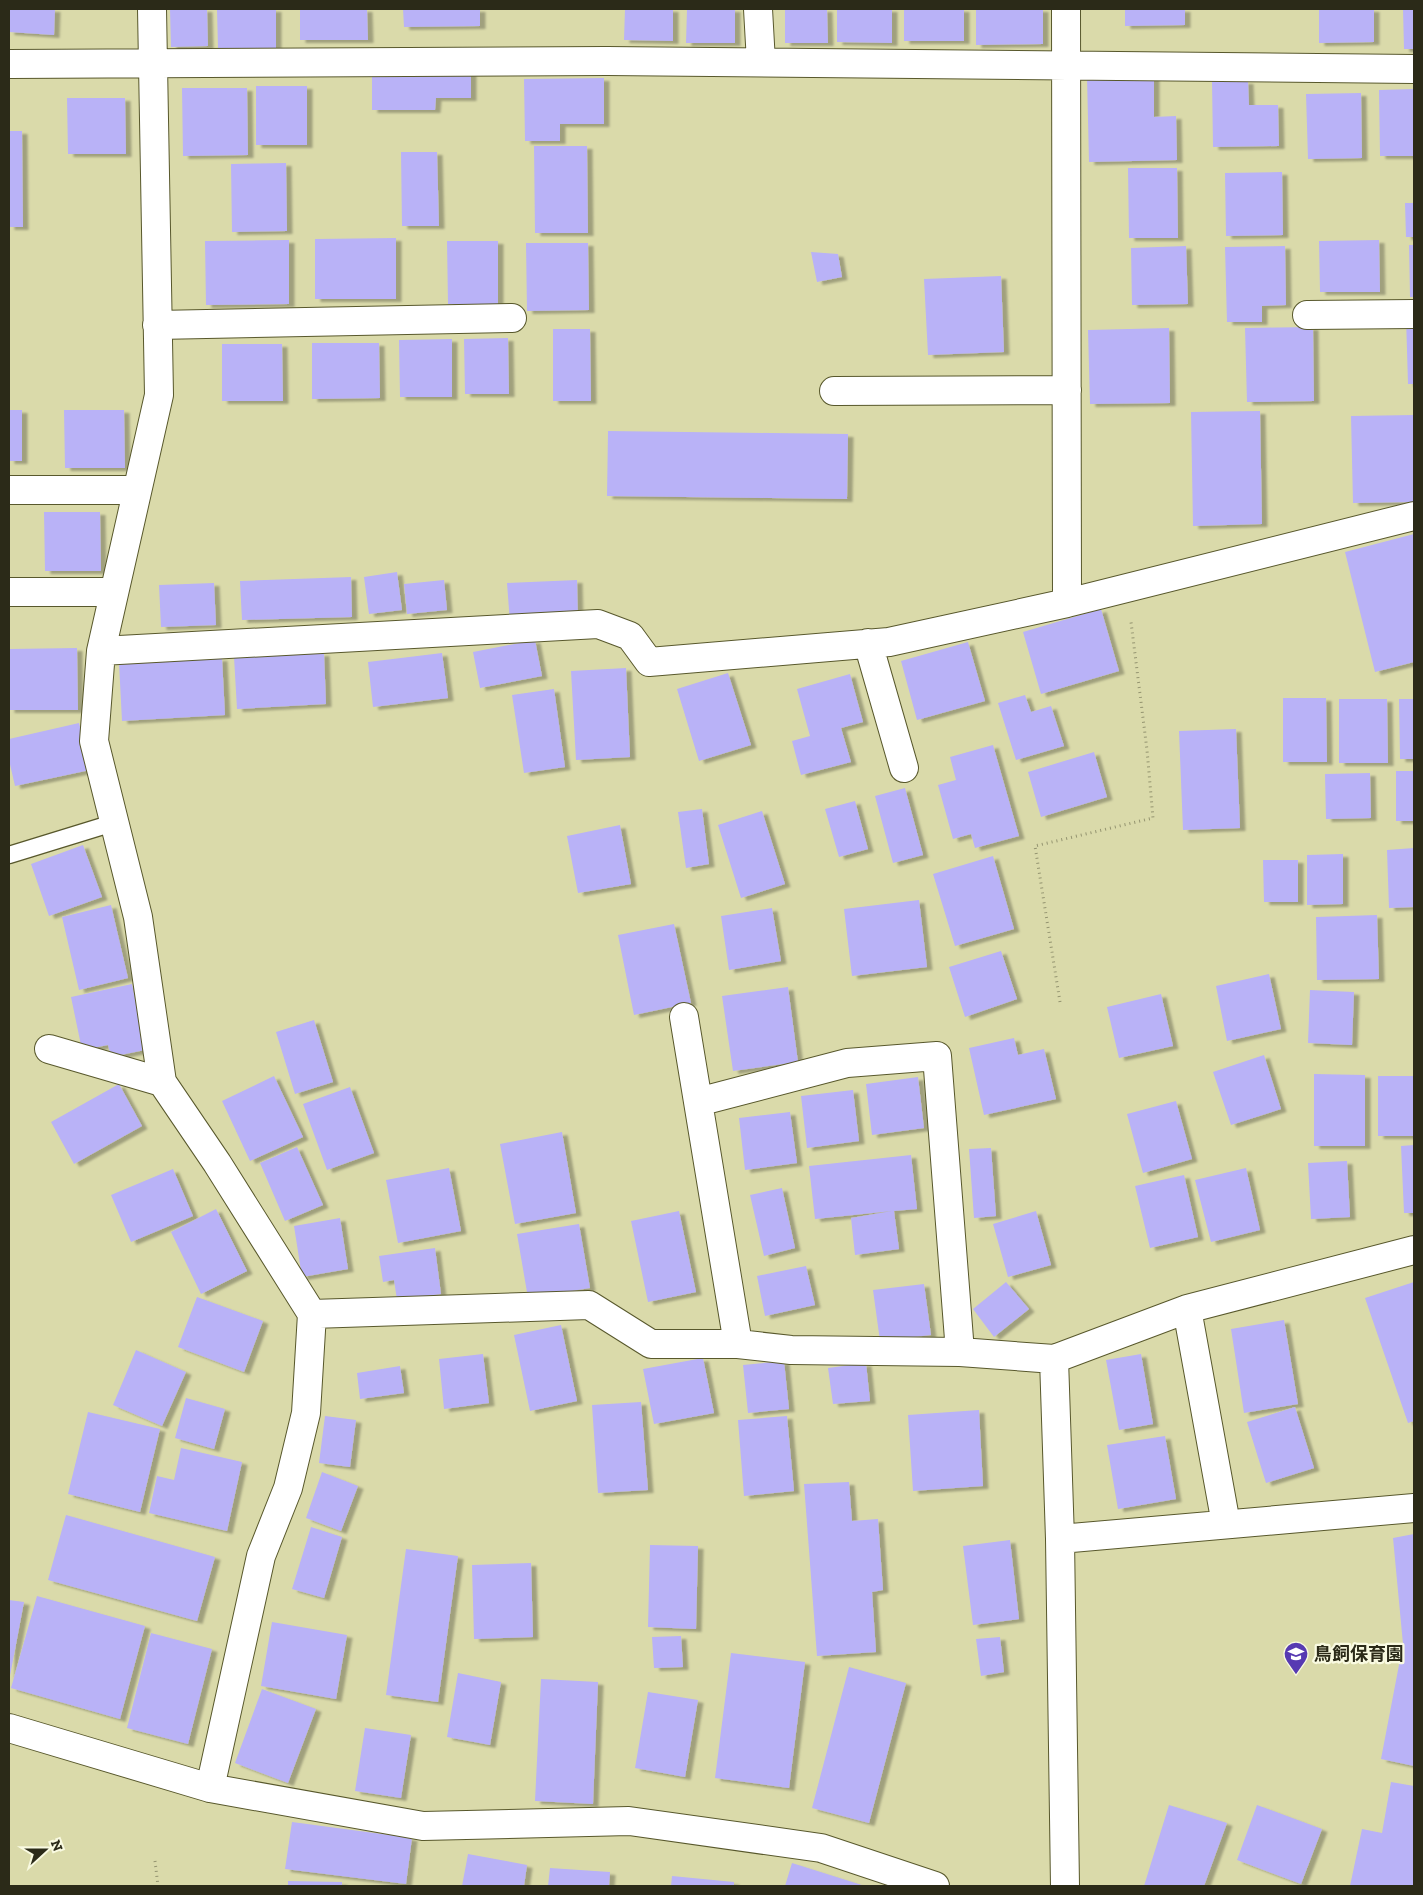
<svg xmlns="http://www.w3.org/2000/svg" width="1423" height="1895" font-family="'Zilla Slab','Noto Sans JP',serif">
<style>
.building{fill:#b9b2f7;filter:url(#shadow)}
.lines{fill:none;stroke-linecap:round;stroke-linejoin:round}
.service-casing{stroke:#58582c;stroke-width:19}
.minor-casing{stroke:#58582c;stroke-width:30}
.path{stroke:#949470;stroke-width:3;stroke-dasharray:1 4;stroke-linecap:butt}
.service{stroke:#fff;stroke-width:16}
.minor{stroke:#fff;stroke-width:28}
.labels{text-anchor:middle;stroke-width:4.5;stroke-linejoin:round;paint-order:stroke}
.poi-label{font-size:18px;font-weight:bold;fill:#2b2a18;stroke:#f9fae1;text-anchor:start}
</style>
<defs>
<filter id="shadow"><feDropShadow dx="5.5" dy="3" stdDeviation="1" flood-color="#0004"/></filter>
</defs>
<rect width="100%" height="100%" fill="#dadaaa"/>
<!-- building -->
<path class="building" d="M 9,9 L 55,9 L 54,35 L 9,32 Z
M 170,9 L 207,9 L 208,46 L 171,47 Z
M 217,9 L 276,9 L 276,48 L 218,48 Z
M 300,9 L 367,9 L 368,40 L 300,40 Z
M 403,9 L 480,9 L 480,26 L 404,27 Z
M 625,9 L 673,9 L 673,41 L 624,40 Z
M 687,9 L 735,9 L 735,43 L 686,43 Z
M 785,9 L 827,9 L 828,43 L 785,43 Z
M 837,9 L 892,9 L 892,43 L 837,42 Z
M 904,9 L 964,9 L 964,41 L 904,41 Z
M 976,9 L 1043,9 L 1043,44 L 976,45 Z
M 1125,9 L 1185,9 L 1185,25 L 1125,26 Z
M 1319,9 L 1374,9 L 1374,42 L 1319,43 Z
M 1403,9 L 1414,9 L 1414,49 L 1404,49 Z
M 372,72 L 471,72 L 471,98 L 436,98 L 435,110 L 372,110 Z
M 1154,75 L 1154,117 L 1176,116 L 1177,160 L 1089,162 L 1087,77 Z
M 604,78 L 604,124 L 560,124 L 560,141 L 525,141 L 524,79 Z
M 1212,81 L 1248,81 L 1249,105 L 1278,105 L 1279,146 L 1213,147 Z
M 256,86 L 307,86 L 307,145 L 256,145 Z
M 182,88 L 247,88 L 248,155 L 183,156 Z
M 1414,89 L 1414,156 L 1380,156 L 1379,90 Z
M 1361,93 L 1362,158 L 1308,159 L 1306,94 Z
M 67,98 L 125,98 L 126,154 L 68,154 Z
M 9,131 L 22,131 L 23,227 L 9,227 Z
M 534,146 L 587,146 L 588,233 L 535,233 Z
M 401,152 L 437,152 L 439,226 L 402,226 Z
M 286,163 L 287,231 L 232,232 L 231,164 Z
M 1128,168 L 1177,168 L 1178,238 L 1129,238 Z
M 1282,172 L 1283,235 L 1226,236 L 1225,173 Z
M 1405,203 L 1414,203 L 1414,237 L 1406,237 Z
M 396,238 L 396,299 L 315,299 L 315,239 Z
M 289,240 L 289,304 L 206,305 L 205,241 Z
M 1379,240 L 1380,292 L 1320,292 L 1319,241 Z
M 447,241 L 498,241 L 498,304 L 448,304 Z
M 526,243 L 588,243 L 589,310 L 527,311 Z
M 1409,245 L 1414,245 L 1414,297 L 1410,297 Z
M 1186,246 L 1188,304 L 1132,305 L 1131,248 Z
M 1285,246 L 1286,305 L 1262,306 L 1262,322 L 1227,322 L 1225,247 Z
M 811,252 L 838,254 L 842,277 L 817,282 Z
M 1001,276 L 1004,352 L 928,355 L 924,279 Z
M 1406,317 L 1414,317 L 1414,384 L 1408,384 Z
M 1313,327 L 1314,401 L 1247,402 L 1245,328 Z
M 1169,328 L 1170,403 L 1090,404 L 1088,330 Z
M 553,329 L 590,329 L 591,401 L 553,401 Z
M 508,338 L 509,394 L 465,394 L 464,339 Z
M 452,339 L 452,397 L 400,397 L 399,340 Z
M 312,343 L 379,343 L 380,398 L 312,399 Z
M 222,344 L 282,344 L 283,401 L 222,401 Z
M 9,410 L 22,410 L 22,461 L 9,461 Z
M 64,410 L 124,410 L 125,468 L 65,468 Z
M 1260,411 L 1262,524 L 1193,526 L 1191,412 Z
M 1414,415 L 1414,502 L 1353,503 L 1351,416 Z
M 608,431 L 848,434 L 847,499 L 607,496 Z
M 44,512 L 100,512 L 101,571 L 45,571 Z
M 1414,534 L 1414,662 L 1375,672 L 1345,552 Z
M 397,572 L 402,610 L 369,614 L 364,577 Z
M 351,577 L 352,617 L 242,620 L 240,581 Z
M 444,580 L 447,610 L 407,614 L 404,584 Z
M 577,580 L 578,620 L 510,623 L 507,583 Z
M 214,583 L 216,625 L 161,627 L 159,585 Z
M 1101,609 L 1119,671 L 1041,694 L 1023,632 Z
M 535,640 L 542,676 L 480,688 L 473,652 Z
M 968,642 L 985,701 L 917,720 L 901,661 Z
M 77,648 L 78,710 L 9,710 L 9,649 Z
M 324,653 L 326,704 L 237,709 L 234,657 Z
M 442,653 L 448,698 L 373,707 L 368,662 Z
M 222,658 L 225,715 L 122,721 L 119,663 Z
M 626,668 L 630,757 L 576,760 L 571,671 Z
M 728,673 L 751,745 L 699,761 L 677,689 Z
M 850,674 L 863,722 L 841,728 L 851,762 L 801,775 L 792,741 L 810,736 L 797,689 Z
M 554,689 L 565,767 L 524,773 L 512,695 Z
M 1025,695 L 1031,712 L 1051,706 L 1064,746 L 1016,760 L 998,703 Z
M 1283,698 L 1326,698 L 1327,762 L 1283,762 Z
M 1339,699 L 1387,699 L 1388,763 L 1339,763 Z
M 1399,699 L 1414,699 L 1414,759 L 1400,759 Z
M 79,723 L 90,770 L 15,786 L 9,760 L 9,739 Z
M 1236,729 L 1240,828 L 1183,830 L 1179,731 Z
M 993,745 L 1019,836 L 975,848 L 971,834 L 953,839 L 938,785 L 956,780 L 950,757 Z
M 1094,752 L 1107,797 L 1041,817 L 1028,772 Z
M 1396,771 L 1414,771 L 1414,821 L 1396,821 Z
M 1370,773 L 1371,818 L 1326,819 L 1325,774 Z
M 905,788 L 923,855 L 893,863 L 875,796 Z
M 855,801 L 868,849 L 839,857 L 825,809 Z
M 702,809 L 709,864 L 686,868 L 678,812 Z
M 762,811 L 785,884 L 741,898 L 718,825 Z
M 620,825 L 631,884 L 578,893 L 567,836 Z
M 83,845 L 102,897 L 49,916 L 31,864 Z
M 1414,848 L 1414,907 L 1389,908 L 1387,850 Z
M 1343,854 L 1343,904 L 1307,905 L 1307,855 Z
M 993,856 L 1014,929 L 955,946 L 933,874 Z
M 1263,860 L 1298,860 L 1298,902 L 1264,902 Z
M 919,900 L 927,967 L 852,976 L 844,909 Z
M 111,905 L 128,978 L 79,990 L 62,917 Z
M 772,908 L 781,961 L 729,970 L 721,916 Z
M 1377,915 L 1379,979 L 1317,980 L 1316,917 Z
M 674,924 L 691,1003 L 634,1015 L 618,935 Z
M 1001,951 L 1017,999 L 965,1017 L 949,967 Z
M 1269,974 L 1281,1029 L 1227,1041 L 1216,986 Z
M 132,984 L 145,1050 L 111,1057 L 108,1045 L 82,1050 L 71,997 Z
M 788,987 L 798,1062 L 733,1071 L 722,996 Z
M 1310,990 L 1354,992 L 1352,1045 L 1308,1043 Z
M 1161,994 L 1173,1046 L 1119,1058 L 1107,1007 Z
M 314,1020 L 333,1082 L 295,1094 L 276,1032 Z
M 1014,1038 L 1018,1055 L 1044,1049 L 1056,1099 L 984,1115 L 969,1048 Z
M 1264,1055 L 1281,1109 L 1231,1125 L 1213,1072 Z
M 1314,1074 L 1365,1075 L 1365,1146 L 1314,1146 Z
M 274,1076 L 303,1137 L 250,1161 L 222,1101 Z
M 1378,1076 L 1414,1076 L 1414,1136 L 1378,1136 Z
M 918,1077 L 924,1128 L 872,1135 L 866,1084 Z
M 119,1084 L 142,1126 L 74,1164 L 51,1122 Z
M 350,1087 L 374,1153 L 327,1170 L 303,1104 Z
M 853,1090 L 859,1141 L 807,1148 L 801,1096 Z
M 1176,1101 L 1192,1159 L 1143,1173 L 1127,1114 Z
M 790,1112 L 797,1163 L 745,1170 L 739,1118 Z
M 562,1132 L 576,1213 L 515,1224 L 500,1144 Z
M 1414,1145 L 1414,1213 L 1404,1213 L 1401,1146 Z
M 297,1147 L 323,1205 L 285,1221 L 260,1163 Z
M 991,1148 L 996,1216 L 974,1218 L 969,1149 Z
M 911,1155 L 917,1209 L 894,1211 L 899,1249 L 855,1255 L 851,1218 L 892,1211 L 815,1219 L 809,1166 Z
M 1347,1161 L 1350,1217 L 1311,1219 L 1308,1163 Z
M 449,1168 L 461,1231 L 398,1243 L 386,1180 Z
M 1246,1168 L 1260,1230 L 1211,1242 L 1195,1180 Z
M 173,1169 L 193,1216 L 131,1242 L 111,1195 Z
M 1184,1175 L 1198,1237 L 1150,1248 L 1135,1186 Z
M 782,1188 L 795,1248 L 764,1256 L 750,1195 Z
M 216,1209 L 247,1271 L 201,1294 L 171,1232 Z
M 679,1211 L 696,1292 L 648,1302 L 631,1221 Z
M 1036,1211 L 1051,1265 L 1008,1277 L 993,1224 Z
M 340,1218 L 348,1269 L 302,1277 L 294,1226 Z
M 579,1224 L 590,1288 L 528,1298 L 517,1234 Z
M 435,1248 L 441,1294 L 397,1300 L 394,1280 L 383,1282 L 379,1256 Z
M 806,1266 L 815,1305 L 765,1316 L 757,1276 Z
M 1006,1282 L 1029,1309 L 994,1337 L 973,1309 Z
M 1414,1282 L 1414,1421 L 1408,1423 L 1365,1298 Z
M 924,1284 L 931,1335 L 880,1341 L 873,1290 Z
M 197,1297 L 263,1321 L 244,1372 L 178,1347 Z
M 1284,1320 L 1298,1404 L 1244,1413 L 1231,1329 Z
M 561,1325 L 577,1401 L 530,1411 L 514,1335 Z
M 136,1350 L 186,1372 L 162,1426 L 113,1405 Z
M 483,1354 L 489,1403 L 444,1409 L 439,1359 Z
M 1141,1354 L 1153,1424 L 1119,1430 L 1106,1360 Z
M 703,1358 L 714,1413 L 654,1424 L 643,1369 Z
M 784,1361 L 789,1409 L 748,1413 L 743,1365 Z
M 866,1363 L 870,1401 L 833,1404 L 828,1368 Z
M 400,1366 L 404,1393 L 360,1399 L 357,1373 Z
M 186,1398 L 225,1409 L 214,1449 L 175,1438 Z
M 641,1402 L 648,1490 L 598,1493 L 592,1405 Z
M 1295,1407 L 1314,1468 L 1266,1483 L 1247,1422 Z
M 979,1410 L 983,1486 L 913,1491 L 908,1415 Z
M 88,1412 L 160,1429 L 140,1512 L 68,1494 Z
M 325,1416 L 356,1420 L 350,1467 L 319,1463 Z
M 787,1416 L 794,1491 L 744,1496 L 738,1420 Z
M 1165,1436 L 1176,1499 L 1118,1509 L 1107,1445 Z
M 181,1448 L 242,1462 L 227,1531 L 149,1513 L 157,1476 L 174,1480 Z
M 322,1472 L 358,1486 L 341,1531 L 306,1518 Z
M 849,1482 L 852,1521 L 878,1519 L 883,1590 L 872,1592 L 876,1652 L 817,1656 L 804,1484 Z
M 66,1515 L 215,1557 L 197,1621 L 48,1580 Z
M 311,1527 L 342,1537 L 324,1598 L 292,1589 Z
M 1414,1534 L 1414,1766 L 1381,1759 L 1403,1644 L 1393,1538 Z
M 1010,1540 L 1019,1619 L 973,1625 L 963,1546 Z
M 650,1545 L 698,1546 L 696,1629 L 648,1627 Z
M 406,1549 L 458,1556 L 438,1702 L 386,1695 Z
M 531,1563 L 533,1637 L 474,1639 L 472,1565 Z
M 37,1596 L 145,1626 L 120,1719 L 11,1688 Z
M 9,1600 L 24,1602 L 10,1676 L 9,1676 Z
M 272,1622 L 347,1635 L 336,1699 L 261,1686 Z
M 151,1633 L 212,1649 L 188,1744 L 127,1728 Z
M 681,1636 L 683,1667 L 654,1668 L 652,1637 Z
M 1000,1637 L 1004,1672 L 981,1676 L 976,1639 Z
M 731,1653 L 805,1662 L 789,1788 L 715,1778 Z
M 849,1667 L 906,1683 L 869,1823 L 812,1808 Z
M 458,1673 L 501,1682 L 490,1745 L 447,1737 Z
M 541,1679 L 598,1682 L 593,1804 L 535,1801 Z
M 262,1689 L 316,1709 L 288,1783 L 235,1763 Z
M 648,1692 L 698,1700 L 685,1777 L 635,1768 Z
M 365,1728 L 411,1735 L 401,1798 L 355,1791 Z
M 1391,1782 L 1414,1786 L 1414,1886 L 1350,1886 L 1362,1829 L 1382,1833 Z
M 1169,1805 L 1227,1823 L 1204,1886 L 1144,1886 Z
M 1257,1805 L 1322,1829 L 1301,1884 L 1237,1860 Z
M 292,1822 L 412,1838 L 406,1884 L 285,1869 Z
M 468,1854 L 527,1865 L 524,1886 L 462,1886 Z
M 792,1863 L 865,1886 L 785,1886 Z
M 550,1868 L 610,1872 L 609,1886 L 548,1886 Z
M 672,1876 L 734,1882 L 734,1886 L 671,1886 Z
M 288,1881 L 342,1882 L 342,1886 L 288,1886 Z"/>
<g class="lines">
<defs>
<path id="service" d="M 9,855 L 113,823"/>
<path id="minor" d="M 152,9 L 159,395 L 101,651 L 94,741 L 138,917 L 162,1082 L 217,1163 L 312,1314 L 306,1413 L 288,1488 L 261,1556 L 210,1788
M 758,9 L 761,62
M 1066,9 L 1067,603
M 9,64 L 607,61 L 1414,69
M 1307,315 L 1414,314
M 157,325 L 512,318
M 834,391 L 1067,390
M 9,490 L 137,490
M 9,592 L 114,592
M 868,643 L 904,768
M 101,651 L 598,624 L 630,636 L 649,662 L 889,642 L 1067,603 L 1414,516
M 684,1017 L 738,1344
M 49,1049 L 162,1082
M 698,1102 L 847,1063 L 937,1056 L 960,1352
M 1187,1309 L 1226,1524
M 312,1314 L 589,1305 L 651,1344 L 738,1344 L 791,1350 L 960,1352 L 1054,1359
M 1060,1539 L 1414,1508
M 9,1728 L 210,1788 L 423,1826 L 629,1821 L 821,1848 L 935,1886
M 1065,1886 L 1060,1539 L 1054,1359 L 1187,1309 L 1414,1250"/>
</defs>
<!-- service casing -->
<use href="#service" class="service-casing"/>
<!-- minor casing -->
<use href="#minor" class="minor-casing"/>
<!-- path -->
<path class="path" d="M 1060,1002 L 1035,846 L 1153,818 L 1147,750 L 1131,622
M 155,1861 L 158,1886"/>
<!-- service -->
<use href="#service" class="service"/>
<!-- minor -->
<use href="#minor" class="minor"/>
</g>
<!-- icons -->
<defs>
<symbol id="school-pin" viewBox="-11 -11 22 30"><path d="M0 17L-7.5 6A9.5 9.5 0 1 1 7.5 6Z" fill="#573ab2" stroke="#f9fae1"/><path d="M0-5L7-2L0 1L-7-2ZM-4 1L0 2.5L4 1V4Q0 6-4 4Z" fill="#fff"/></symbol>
</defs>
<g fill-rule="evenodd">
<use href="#school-pin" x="1282" y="1640" width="28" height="38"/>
</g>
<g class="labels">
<!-- poi labels -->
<g class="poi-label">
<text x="1314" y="1660">鳥飼保育園</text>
</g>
</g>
<!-- border -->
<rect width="1423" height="1895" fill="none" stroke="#2b2a18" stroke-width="20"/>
<!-- north arrow -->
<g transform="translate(45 1850) rotate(69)" stroke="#f9fae1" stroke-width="4" paint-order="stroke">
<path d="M0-4L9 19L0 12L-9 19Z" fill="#2b2a18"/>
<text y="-8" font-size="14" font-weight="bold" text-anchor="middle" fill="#2b2a18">N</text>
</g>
</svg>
